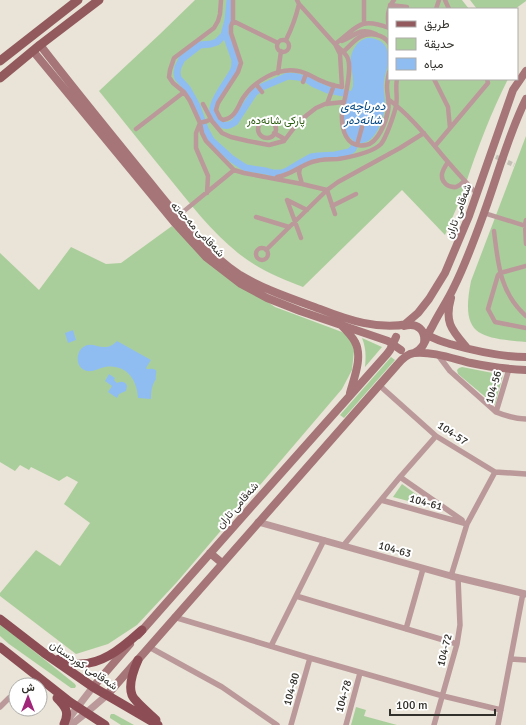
<svg xmlns="http://www.w3.org/2000/svg" width="526" height="725" font-family="Signika,Vazirmatn,sans-serif">
<style>
.green{fill:#aace9b}
.water{fill:#90bdf1}
.lines{fill:none;stroke-linecap:round;stroke-linejoin:round}
.canal{stroke:#90bdf1;stroke-width:7}
.pedestrian-tunnel{stroke:#c4c0b5;stroke-width:4.5;stroke-dasharray:4.5 2;stroke-linecap:butt}
.pedestrian{stroke:#bb999b;stroke-width:4.5}
.minor{stroke:#bb999b;stroke-width:5.5}
.tertiary{stroke:#bb999b;stroke-width:7}
.secondary{stroke:#a57577;stroke-width:8}
.primary{stroke:#935a5e;stroke-width:9}
.trunk{stroke:#8c4e54;stroke-width:9}
.labels{text-anchor:middle;stroke-width:4;stroke-linejoin:round;paint-order:stroke}
.park-label{font-size:11px;fill:#2d5e10;stroke:#fff}
.street-label{font-size:11px;fill:#32302b;stroke:#fff}
.water-label{font-size:12px;font-style:italic;fill:#004784;stroke:#fff}
</style>
<rect width="100%" height="100%" fill="#e9e4d7"/>
<!-- green -->
<path class="green" d="M 195,0 L 462,0 L 469,9 L 389,9 L 389,79 L 508,79 C 491,113 478,147 466,183 C 460,201 452,218 445,235 L 402,190 L 303,287 C 280,278 258,269 238,253 C 212,232 191,205 170,179 C 146,150 123,120 99,91 L 160,34 Z
M 470,0 L 526,0 L 526,1 L 515,9 L 477,9 Z
M 526,136 L 526,342 C 479,338 460,336 471,281 Z
M 172,226 L 210,262 L 275,307 L 342,332 L 348,336 L 351,339 L 354,351 L 352,370 L 342,389 L 177,582 L 137,625 L 108,644 L 76,654 L 0,596 L 0,593 L 36,550 L 60,566 L 90,523 L 64,504 L 78,482 L 67,476 L 59,481 L 31,467 L 29,470 L 20,465 L 15,471 L 0,462 L 0,253 L 39,290 L 71,247 L 106,264 L 121,263 Z
M 362,338 L 382,347 L 365,367 C 366,356 366,348 362,338 Z
M 391,357 L 395,360 L 344,418 L 340,415 Z
M 462,367 L 503,375 L 495,405 L 458,374 L 457,370 L 459,368 Z
M 402,484 L 435,508 L 393,497 Z
M 0,624 L 75,684 L 76,686 L 75,688 L 71,688 L 9,644 L 0,636 Z
M 356,707 L 366,710 L 364,716 L 397,725 L 351,725 Z
M 111,714 L 114,714 L 134,725 L 121,725 L 110,718 L 110,716 Z"/>
<!-- water -->
<path class="water" d="M 367,38 C 384,38 390,48 388,64 C 387,70 384,76 384,82 C 383,89 385,96 385,103 C 385,115 377,142 362,143 C 357,144 353,140 349,137 C 341,127 342,110 346,99 C 348,94 353,90 353,85 C 354,68 345,60 357,44 C 360,41 363,39 367,38 Z
M 73,330 L 76,340 L 68,343 L 65,333 Z
M 117,341 L 151,360 L 146,368 L 147,369 C 150,369 152,368 156,370 C 157,373 155,376 156,379 C 152,385 151,391 151,399 L 138,398 C 137,379 126,364 105,367 C 99,368 94,372 87,371 C 77,369 75,356 81,349 C 92,337 103,356 117,341 Z
M 109,374 L 115,378 L 114,380 L 117,383 C 122,381 125,381 127,386 L 126,391 L 119,394 L 117,398 L 108,392 L 112,386 L 105,381 Z"/>
<g class="lines">
<!-- canal -->
<path class="canal" d="M 230,0 L 228,20 L 224,35 L 217,42 L 211,44 L 200,45 L 182,59 L 178,67 L 177,73 L 178,78 L 187,88 L 197,106 L 205,129 L 211,140 L 232,159 L 241,165 L 246,168 L 266,171 L 273,173 L 282,173 L 287,171 L 302,162 L 311,157 L 318,156 L 335,155 L 349,152 L 353,149 L 356,142
M 225,32 L 235,60 C 235,63 235,66 234,69 C 229,82 198,113 221,124 C 226,127 231,125 235,122 L 254,93 L 262,87 L 288,76 L 298,77 L 308,80 L 314,84 L 328,90 L 349,94"/>
<!-- pedestrian-tunnel -->
<path class="pedestrian-tunnel" d="M 490,154 L 514,165"/>
<!-- pedestrian -->
<path class="pedestrian" d="M 221,0 L 220,14 L 218,21 L 214,28 L 174,58 L 170,70 L 169,77 L 173,83 L 184,92 L 190,101 L 200,123 L 202,133 L 206,141 L 234,170 L 244,173 L 302,184 L 327,190 L 335,214
M 233,0 L 233,21 L 231,26 L 231,33 L 241,63 L 238,72 L 218,103 L 216,110 L 220,118 L 223,120 C 236,117 237,108 243,98 C 254,81 278,67 298,71 C 307,72 315,79 324,82 C 330,85 336,86 342,87 L 340,54 L 335,44 C 357,28 359,16 389,28
M 297,0 L 299,4 C 311,17 322,30 334,43 C 338,48 346,52 348,59 C 351,67 347,89 345,98 C 344,103 342,107 342,113 C 341,129 346,149 366,145 C 378,143 386,122 388,111 C 390,103 387,95 387,87 C 387,82 388,77 389,72
M 364,0 L 364,23
M 445,0 L 449,9
M 390,5 L 407,7
M 436,9 L 439,0
M 233,21 L 278,43
M 389,28 C 387,18 387,8 394,0
M277 46a6 6 0 1 1 12 0a6 6 0 1 1-12 0Z
M 286,40 C 292,28 296,17 299,4
M 342,41 C 356,35 360,27 376,34
M 343,52 C 349,47 354,40 360,37 C 370,32 383,34 389,43
M 278,73 L 281,51
M 434,79 L 448,107 L 450,128
M 303,82 L 306,74
M 256,84 L 262,92
M 388,99 C 407,113 423,132 438,150 C 450,165 463,179 477,194
M 203,104 L 212,121 L 222,133 L 231,137 L 248,141 L 269,145 L 284,141 L 297,124 L 307,115 L 316,108 L 325,104 L 344,102
M 327,104 L 334,85
M258 129a9 9 0 1 1 18 0a9 9 0 1 1-18 0Z
M 136,129 L 184,92
M 274,133 L 283,138 L 284,141
M 357,145 L 362,127
M 435,146 L 488,83 L 487,79
M 448,162 C 446,165 443,169 442,174 C 441,182 448,188 456,187 C 460,186 462,183 464,181
M 300,168 L 299,173 L 302,184
M 277,177 C 292,175 303,163 316,161 C 323,159 331,159 338,159 C 350,157 373,152 381,144 C 386,138 394,115 396,106 C 398,97 395,88 397,79
M 207,193 L 208,176 L 196,148 L 196,133 L 200,123 L 207,121 L 211,119
M 332,206 L 356,194
M 484,213 L 526,226
M 178,216 L 234,170
M 256,217 L 289,227
M 526,220 L 525,225 L 526,244
M 494,231 C 498,264 500,293 526,316
M 301,238 L 287,200 L 307,210
M256 254a6 6 0 1 1 12 0a6 6 0 1 1-12 0Z
M 266,250 L 327,190 L 338,182 L 400,148 L 424,133
M 526,266 L 500,273 L 498,275 L 488,309 L 495,322 L 526,328"/>
<!-- minor -->
<path class="minor" d="M 438,355 L 450,371 L 496,412 C 506,416 515,419 526,419
M 379,385 L 436,436 L 495,472 L 526,474
M 496,412 L 509,369
M 400,477 L 462,520
M 381,500 L 467,524
M 343,546 L 400,477 L 436,436
M 451,576 L 467,524 L 495,472
M 296,596 L 457,644
M 174,617 L 310,658 L 443,696 L 501,710
M 406,629 L 423,569
M 271,646 L 324,540
M 149,647 L 222,687 L 277,725
M 511,659 L 526,660
M 0,707 L 9,698
M 291,725 L 310,658
M 346,725 L 360,673
M 434,725 L 457,644 L 460,625 L 458,578
M 498,725 L 523,593"/>
<!-- tertiary -->
<path class="tertiary" d="M 258,522 L 451,576 L 526,594
M 66,722 L 93,687
M 71,725 L 86,713 L 107,695"/>
<!-- secondary -->
<path class="secondary" d="M 40,45 C 74,89 109,132 144,175 C 172,209 203,251 240,275 C 265,290 293,299 320,309 C 348,320 378,330 408,324
M 33,51 L 174,222 L 206,257 L 241,284 L 267,298 L 300,311 L 388,341 L 401,350
M 451,298 C 444,323 452,330 467,348
M 341,325 C 346,330 352,336 355,342 C 363,357 354,378 350,393
M 404,325 L 418,313 L 429,299 L 445,273 L 469,216 L 513,90 L 526,71
M 404,326 C 417,322 426,330 424,343
M 425,333 C 432,339 441,341 450,344 C 475,351 500,357 526,357
M 414,353 C 425,349 426,336 432,327 C 439,313 448,300 454,287 C 466,263 475,238 484,213 C 498,175 508,135 526,99
M 210,553 L 222,563
M 138,635 L 251,507 L 387,354 L 390,350 L 396,337
M 93,687 L 130,644
M 107,695 L 397,365 C 401,360 407,354 414,353 C 432,351 454,359 471,363 C 489,367 508,369 526,370"/>
<!-- primary -->
<path class="primary" d="M 0,61 L 78,0
M 0,78 L 40,45 L 99,0"/>
<!-- trunk -->
<path class="trunk" d="M 0,619 L 44,653 L 93,687 L 158,725
M 0,647 L 70,702 L 105,725
M 59,659 C 63,661 67,663 71,663 C 99,669 123,647 142,630
M 138,660 C 134,669 128,685 132,695 C 134,701 151,715 156,720
M 57,698 C 65,706 70,712 64,724"/>
</g>
<g class="labels">
<!-- park labels -->
<g class="park-label">
<text x="276" y="124">پارکی شانەدەر</text>
</g>
<!-- street labels -->
<g class="street-label">
<text transform="translate(458 211) rotate(-70)" y="4">شەقامی تاران</text>
<text transform="translate(198 229) rotate(46)" y="4">شەقامی مەحەتە</text>
<text transform="translate(493 387) rotate(-74)" y="4">104-56</text>
<text transform="translate(453 433) rotate(34)" y="4">104-57</text>
<text transform="translate(426 502) rotate(15)" y="4">104-61</text>
<text transform="translate(237 505) rotate(-49)" y="4">شەقامی تاران</text>
<text transform="translate(395 549) rotate(16)" y="4">104-63</text>
<text transform="translate(444 650) rotate(-76)" y="4">104-72</text>
<text transform="translate(84 665) rotate(34)" y="4">شەقامی کوردستان</text>
<text transform="translate(291 689) rotate(-74)" y="4">104-80</text>
<text transform="translate(343 696) rotate(-74)" y="4">104-78</text>
</g>
<!-- water labels -->
<g class="water-label">
<text x="363" y="110">دەریاچەی<tspan x="363" dy="14">شانەدەر</tspan></text>
</g>
</g>
<!-- legend -->
<rect x="388" y="8" width="130" height="72" fill="#ffffff" stroke="#adacaa"/>
<rect x="396" y="21" width="20" height="6" fill="#935a5e" stroke="#adacaa"/>
<text x="424" y="28" font-size="12" fill="#32302b">طريق</text>
<rect x="396" y="38" width="20" height="12" fill="#aace9b" stroke="#adacaa"/>
<text x="424" y="48" font-size="12" fill="#32302b">حديقة</text>
<rect x="396" y="58" width="20" height="12" fill="#90bdf1" stroke="#adacaa"/>
<text x="424" y="68" font-size="12" fill="#32302b">مياه</text>
<!-- north arrow -->
<g transform="translate(28 697)"><circle r="19" fill="#ffffff" stroke="#adacaa"/>
<path d="M0-3L7 15L0 10L-7 15Z" fill="#a12579"/>
<text y="-6" font-size="11" font-weight="bold" text-anchor="middle" fill="#32302b">ش</text>
</g>
<!-- scale -->
<path d="M390 709v6h105v-6" fill="none" stroke="#32302b" stroke-width="2"/>
<text x="396" y="709" font-size="12" fill="#32302b" stroke="#ffffff" stroke-width="3" paint-order="stroke">100 m</text>
</svg>
